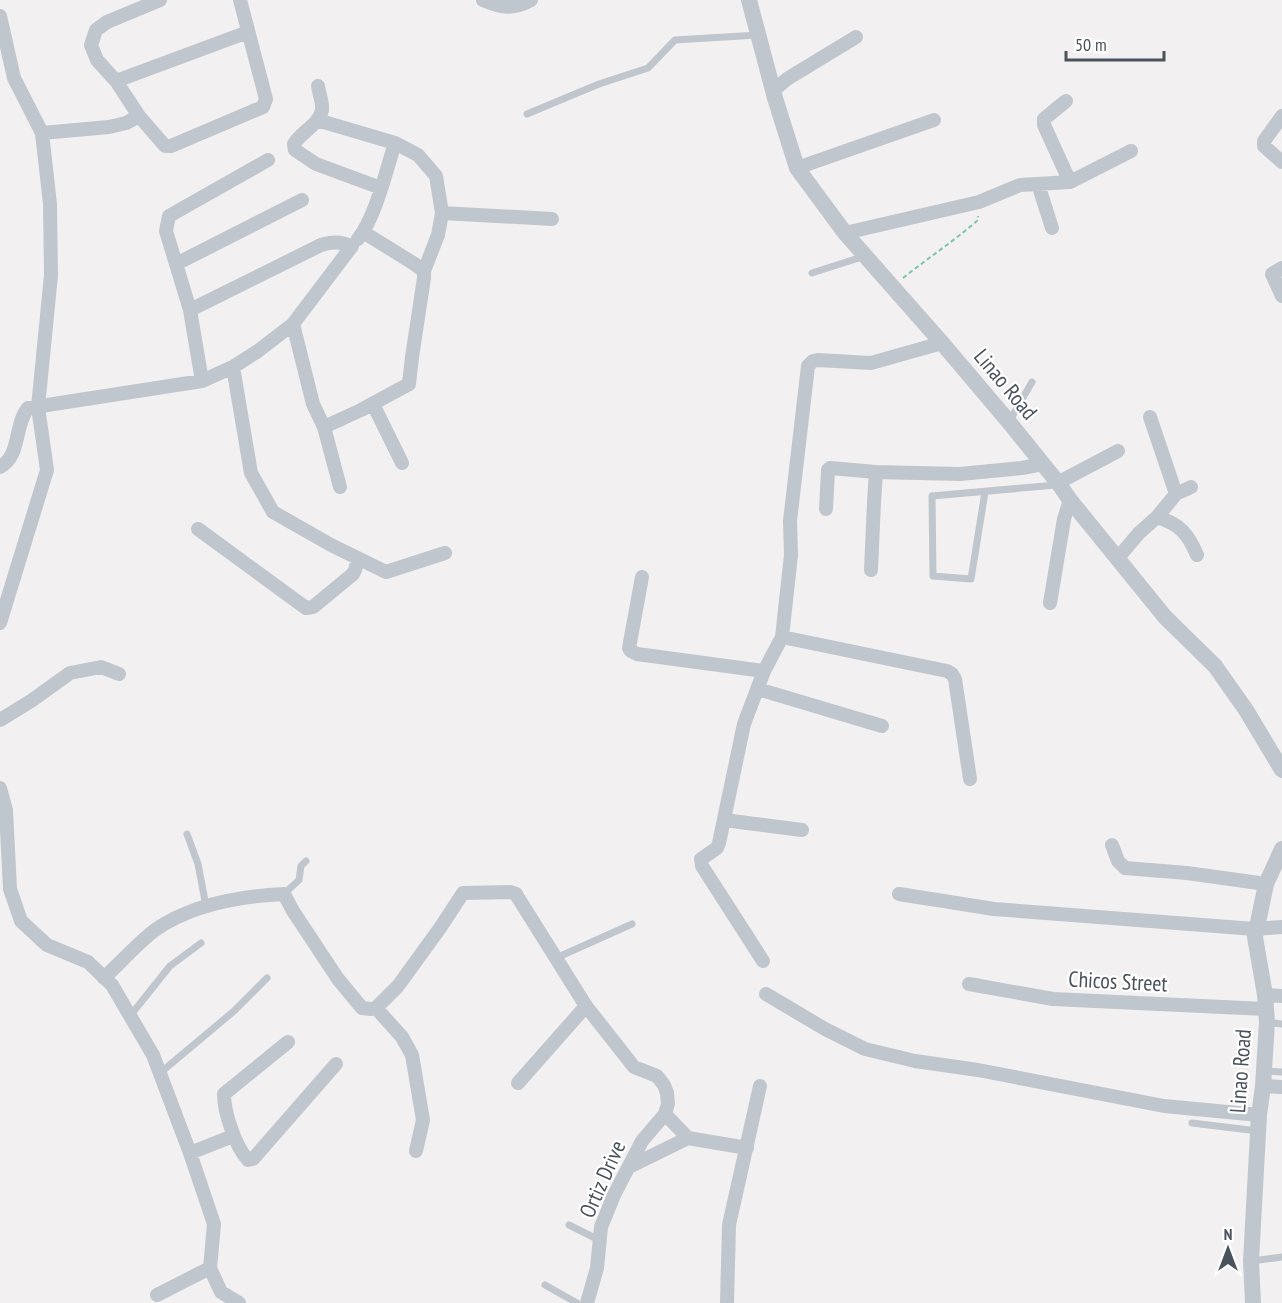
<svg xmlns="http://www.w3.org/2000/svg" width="1282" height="1303" font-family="'PT Sans Narrow',sans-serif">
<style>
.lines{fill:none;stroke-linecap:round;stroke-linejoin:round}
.path{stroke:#7ec6a7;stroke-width:2;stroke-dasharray:4.5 3;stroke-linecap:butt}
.service{stroke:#c0c6cd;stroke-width:7}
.minor{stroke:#c0c6cd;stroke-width:14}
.tertiary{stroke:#c0c6cd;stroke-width:16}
.labels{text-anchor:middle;stroke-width:4.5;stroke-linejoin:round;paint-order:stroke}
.street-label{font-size:22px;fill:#4a525c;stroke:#fff}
</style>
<rect width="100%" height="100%" fill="#f2f0f0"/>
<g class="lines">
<!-- path -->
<path class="path" d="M 903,278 C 928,258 954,241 978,220 L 978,216"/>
<!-- service -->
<path class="service" d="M 527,114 L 599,84 L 648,68 L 675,40 L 758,35
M 812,273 L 865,256
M 1010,420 L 1032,382
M 985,492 L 971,579 L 933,576 L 932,496 L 1056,485
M 187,834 L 198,864 L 206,906
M 284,894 L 299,880 L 301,866 L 306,861
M 556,958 L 632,924
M 130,1016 L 170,966 L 201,943
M 1267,1022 L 1282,1024
M 1264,1071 L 1282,1072
M 160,1073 L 234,1011 L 267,978
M 1192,1123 L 1258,1131
M 569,1225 L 599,1240
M 1252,1261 L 1282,1257
M 545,1285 L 577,1303"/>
<!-- minor -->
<path class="minor" d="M 483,0 C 502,8 512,10 531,0
M 0,16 L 14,78 L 42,133 L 50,204 L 51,275 L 38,407 L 47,470 L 0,623
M 116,81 L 248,32
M 318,86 C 319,93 323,104 322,110 C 319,125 301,132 294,144 L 295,150 L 316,164 L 381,188
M 773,91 L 787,79 L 856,37
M 1066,101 L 1044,119 L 1044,125 L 1070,182
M 139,116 L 165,146 L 171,146 L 263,107 L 266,99 L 240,0
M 1282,116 L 1264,141 L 1264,146 L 1282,162
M 317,120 L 395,143 L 418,155 L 436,176 L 442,213 L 438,235 L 424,271
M 42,133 L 109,127 L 126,123 L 139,116 L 116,81 L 97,60 L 91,45 L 96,30 L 107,22 L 160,0
M 797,168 L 934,120
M 1038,184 L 1052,228
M 442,213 L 552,219
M 845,233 L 979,202 L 1020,185 L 1070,182 L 1131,151
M 358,239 C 376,216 386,171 395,143
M 176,264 L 302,200
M 1282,268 L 1272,274 L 1282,296
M 293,324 L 313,404 L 324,427 L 340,487
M 233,367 L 251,473 L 273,512 L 331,545 L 386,572 L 445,553
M 202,381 L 190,310 L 166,231 L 169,216 L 268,160
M 373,404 L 402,463
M 1150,417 L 1176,494
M 324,427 L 361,410 L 409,384 L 412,357 L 424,278 L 424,271 L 413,263 L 363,232
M 0,467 C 21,456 14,425 28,408 L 202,381 L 233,367 L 258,351 L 293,324 L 352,246 C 339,242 334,241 321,245 L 190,310
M 1059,484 L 1065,479 L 1118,451
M 826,509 L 828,470 L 830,468 L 876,472
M 1157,517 C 1180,524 1188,534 1197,555
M 198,529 L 306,608 L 313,607 L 353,574 L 355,570 L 358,559
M 1117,559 L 1139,533 L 1157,517 L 1176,494 L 1191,487
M 871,570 L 874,502 L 876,472 L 960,474 L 1022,468 L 1043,464
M 642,577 L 629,648 L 631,651 L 637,654 L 764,671
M 1050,603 L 1064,519 L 1070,500
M 782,637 L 947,671 L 952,674 L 955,679 L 970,779
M 758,689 L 882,726
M 0,720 L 31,701 L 70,673 L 101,667 L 119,674
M 0,788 L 6,810 L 10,889 L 21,921 L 47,945 L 88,962 L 112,985 L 153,1055 L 190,1153 L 214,1224 L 210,1268 L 221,1292 L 239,1303
M 724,820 L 802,830
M 1112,845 L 1118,861 L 1125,868 L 1187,873 L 1266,884
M 899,894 L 994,909 L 1255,929 L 1282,927
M 763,961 L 702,866 L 701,859 L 717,848 L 719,843 L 744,724 L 764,671 L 782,637 L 791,555 L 790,521 L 808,366 L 813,361 L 818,360 L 871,363 L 942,343
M 104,978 C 120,963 139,942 155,930 C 192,904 240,896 284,894 L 293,911 L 338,979 L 362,1008 L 371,1009 L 376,1008 L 398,986 L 440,928 L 463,893 L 510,892 L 516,894 L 517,896 L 586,1006 L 518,1083
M 969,984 L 1053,999 L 1265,1009
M 766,994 L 825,1029 L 865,1049 L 915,1061 L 978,1070 L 1164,1106 L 1259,1115
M 1265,995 L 1282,996
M 586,1006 L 634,1067 L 657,1076 L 664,1085 L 667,1093 L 668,1104 L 665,1114 L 642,1141 L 614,1195 L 601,1227 L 597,1268 L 587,1303
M 376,1008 L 402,1037 L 412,1055 L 423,1120 L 416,1151
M 288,1042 L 224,1094 C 224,1112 235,1146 248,1160 L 253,1159 L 336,1064
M 1263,1086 L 1282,1087
M 665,1114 L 688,1138 L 747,1148
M 190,1153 L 233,1136
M 629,1167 L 688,1138
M 157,1295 L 210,1268
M 727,1303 L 729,1225 L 760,1086"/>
<!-- tertiary -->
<path class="tertiary" d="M 749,0 L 775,98 L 797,168 L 845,233 L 942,343 L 1009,422 L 1059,484 L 1070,500 L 1165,617 L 1215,666 L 1246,710 L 1282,770
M 1253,1303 L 1251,1261 L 1259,1115 L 1263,1086 L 1267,1022 L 1265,995 L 1255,937 L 1266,884 L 1282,849"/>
</g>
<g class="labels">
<!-- street labels -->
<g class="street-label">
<text transform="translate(1006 384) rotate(50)" y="8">Linao Road</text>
<text transform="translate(1118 981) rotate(3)" y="8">Chicos Street</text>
<text transform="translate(1240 1071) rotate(-86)" y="8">Linao Road</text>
<text transform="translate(602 1179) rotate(-66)" y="8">Ortiz Drive</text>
</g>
</g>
<!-- north arrow -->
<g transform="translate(1228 1249)" stroke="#ffffff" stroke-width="4.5" paint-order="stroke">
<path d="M0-4.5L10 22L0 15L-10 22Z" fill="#4a525c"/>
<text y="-9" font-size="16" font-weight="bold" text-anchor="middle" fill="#4a525c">N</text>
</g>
<!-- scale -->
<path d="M1066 51v9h98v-9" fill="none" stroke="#4a525c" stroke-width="3"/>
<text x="1075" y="51" font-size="18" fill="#4a525c" stroke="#ffffff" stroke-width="4.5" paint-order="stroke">50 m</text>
</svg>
